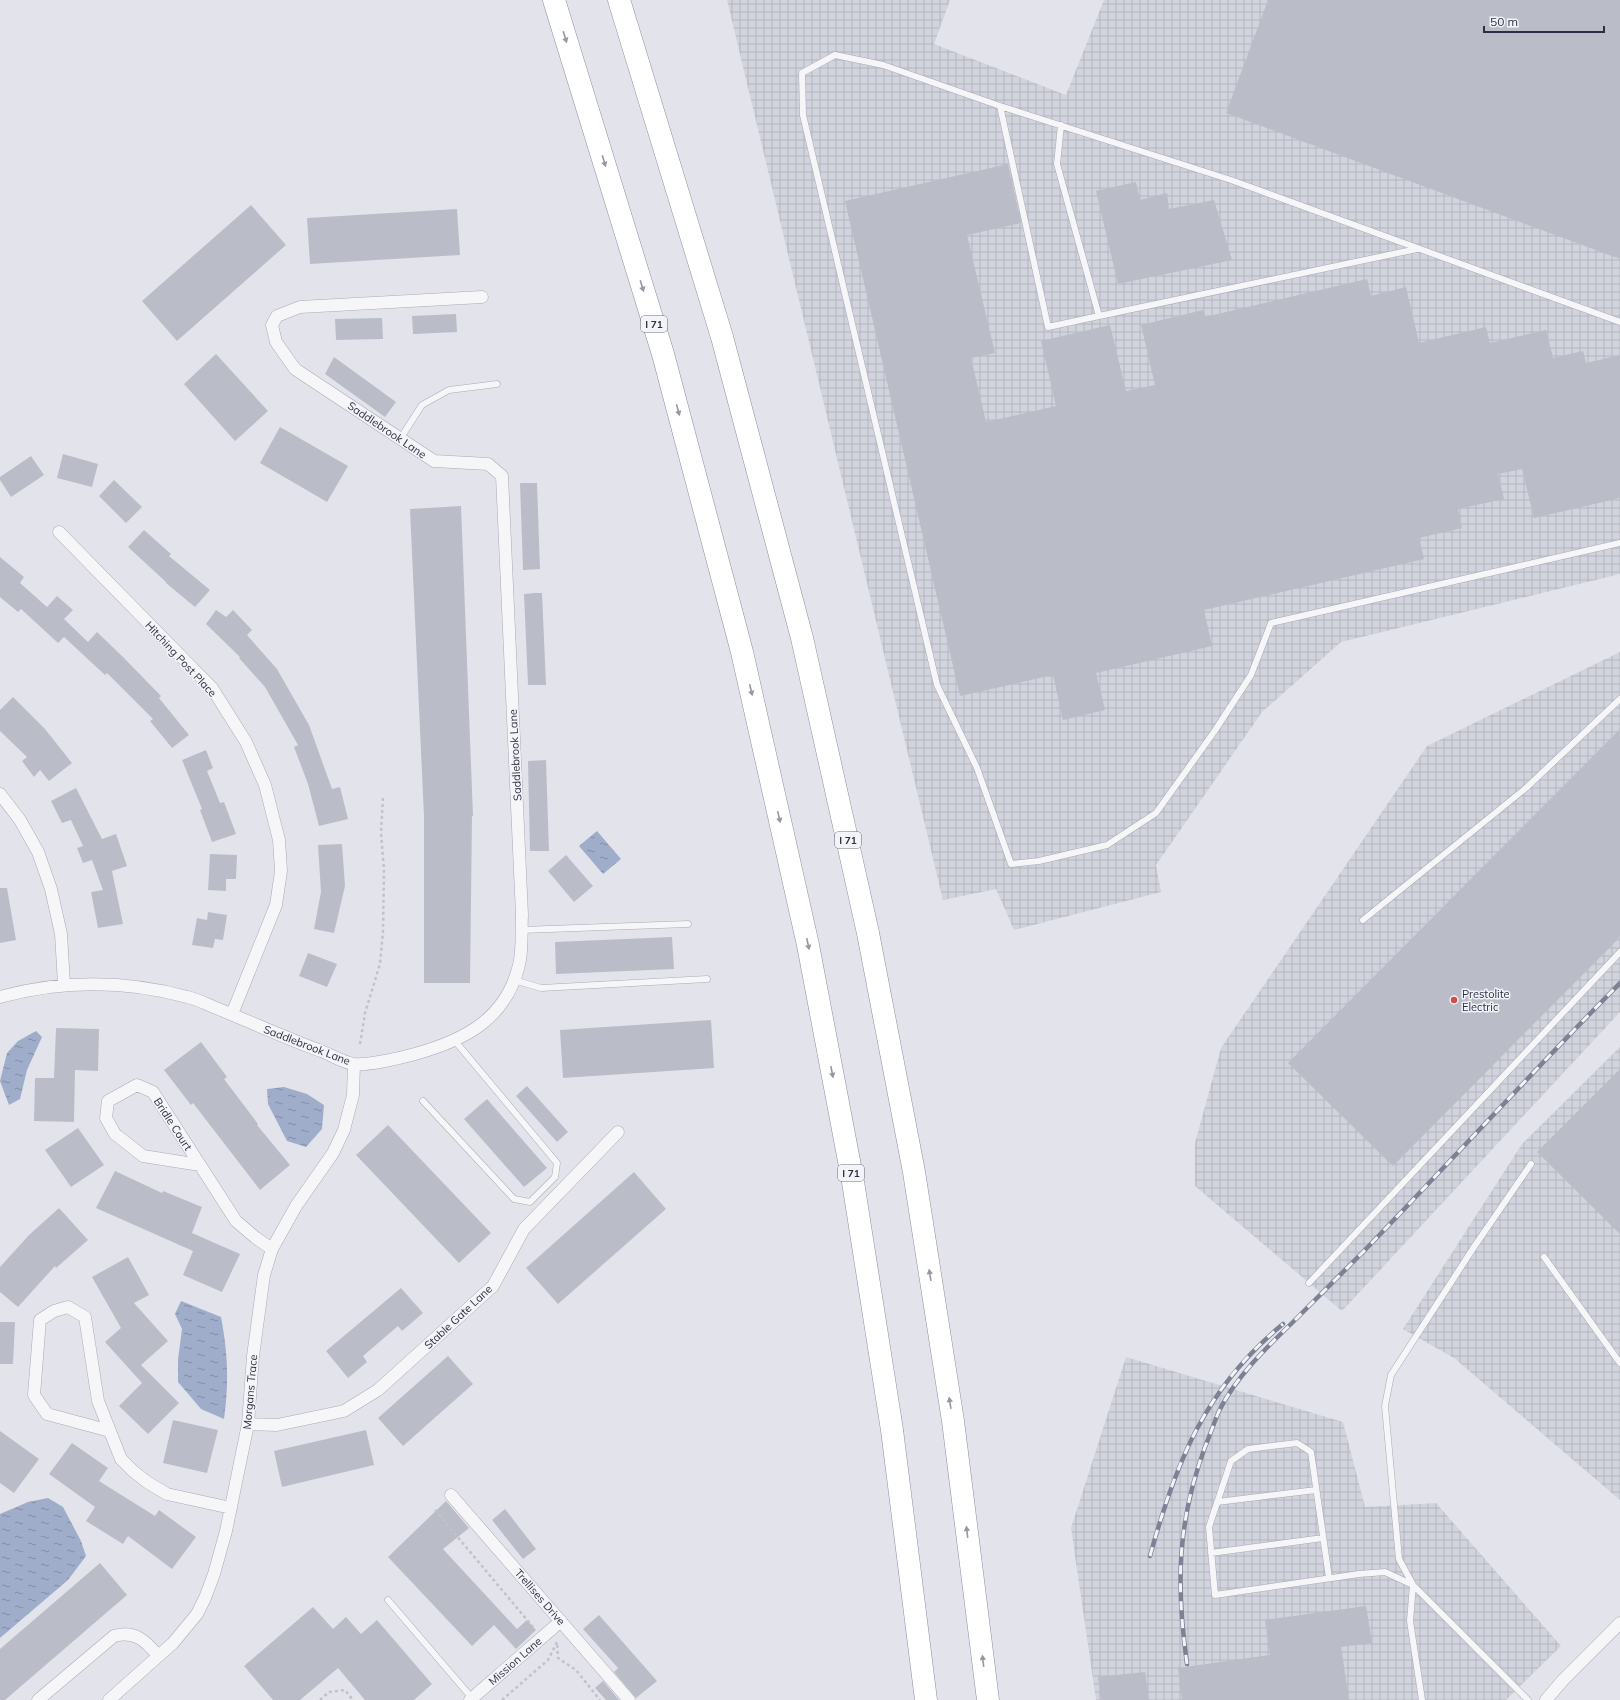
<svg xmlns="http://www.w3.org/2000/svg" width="1620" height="1700" font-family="Mulish,sans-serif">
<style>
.industrial{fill:url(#industrial-grid)}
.water{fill:url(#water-ripples)}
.building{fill:#babdc8}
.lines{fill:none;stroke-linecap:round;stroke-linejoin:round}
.service-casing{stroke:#a8aab5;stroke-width:7}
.minor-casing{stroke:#a8aab5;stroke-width:13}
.motorway-casing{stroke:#8a8fa1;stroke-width:23}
.path{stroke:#c1c2ca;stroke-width:2.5;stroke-dasharray:3 3;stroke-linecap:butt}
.service{stroke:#f6f6f9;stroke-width:6}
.minor{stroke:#f6f6f9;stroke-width:12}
.motorway{stroke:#fff;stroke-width:22}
.rail-casing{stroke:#7c8194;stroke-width:4.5}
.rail{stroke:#f3f4f8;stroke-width:3;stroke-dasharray:9;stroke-linecap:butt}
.oneway{fill:#9597a1}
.poi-dot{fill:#cc4f4b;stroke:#f3f4f8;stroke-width:1.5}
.labels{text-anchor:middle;stroke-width:3;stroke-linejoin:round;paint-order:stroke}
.shield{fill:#f3f4f8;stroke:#676a79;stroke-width:1}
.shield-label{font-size:10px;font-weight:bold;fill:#2b2f43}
.street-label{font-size:11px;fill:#2b2f43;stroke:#f3f4f8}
.poi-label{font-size:11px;fill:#2b2f43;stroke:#f3f4f8;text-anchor:start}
</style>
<defs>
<pattern id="industrial-grid" width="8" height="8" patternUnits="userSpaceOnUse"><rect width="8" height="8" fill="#d1d3dd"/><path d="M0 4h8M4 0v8" fill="none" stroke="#b4b5bf"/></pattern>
<pattern id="water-ripples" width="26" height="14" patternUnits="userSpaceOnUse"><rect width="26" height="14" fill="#9facca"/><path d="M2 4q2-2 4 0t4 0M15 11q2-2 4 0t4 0" fill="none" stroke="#828ca6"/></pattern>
</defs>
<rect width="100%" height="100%" fill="#e3e4eb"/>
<!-- industrial -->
<path class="industrial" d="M 727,0 L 950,0 L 934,44 L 1066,95 L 1104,0 L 1620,0 L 1620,574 L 1341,642 L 1262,712 L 1156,865 L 1161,892 L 1014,930 L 996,889 L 943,900 Z
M 1620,652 L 1620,1012 L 1342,1311 L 1195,1186 L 1195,1143 L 1221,1048 L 1427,746 Z
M 1620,1047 L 1620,1500 L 1454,1358 L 1403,1329 L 1522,1144 Z
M 1126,1357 L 1343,1422 L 1365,1507 L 1436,1503 L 1561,1646 L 1506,1700 L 1096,1700 L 1071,1528 Z"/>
<!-- water -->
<path class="water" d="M 597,831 L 621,859 L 603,874 L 579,846 Z
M 36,1031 L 42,1037 L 27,1070 L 20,1099 L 9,1105 L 0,1081 L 7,1053 L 18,1041 Z
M 284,1087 L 307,1094 L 324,1105 L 322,1129 L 306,1147 L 287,1141 L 268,1104 L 267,1089 Z
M 181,1301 L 221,1317 C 228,1354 229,1382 224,1419 L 201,1409 L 178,1382 L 178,1360 L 182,1329 L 175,1314 Z
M 48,1498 L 63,1507 L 81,1541 L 86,1556 L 68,1580 L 0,1638 L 0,1514 L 28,1502 Z"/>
<!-- building -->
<path class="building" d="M 1268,0 L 1620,0 L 1620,259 L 1226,113 Z
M 1008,164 L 1021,223 L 967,235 L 995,353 L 971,358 L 986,422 L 1056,406 L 1041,341 L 1110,325 L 1126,391 L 1155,385 L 1141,325 L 1203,310 L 1205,317 L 1367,279 L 1371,296 L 1406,287 L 1419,343 L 1486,327 L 1490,343 L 1546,330 L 1553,358 L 1583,351 L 1586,363 L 1620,355 L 1620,498 L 1534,518 L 1522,469 L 1498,474 L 1504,499 L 1458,509 L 1462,528 L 1419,538 L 1424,559 L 1204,610 L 1212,646 L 1096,673 L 1105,710 L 1063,720 L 1053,675 L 960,696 L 845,201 Z
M 1136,182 L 1140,200 L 1167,193 L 1169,209 L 1214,200 L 1232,260 L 1118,284 L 1096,191 Z
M 251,205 L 286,245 L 177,341 L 142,301 Z
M 457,209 L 460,255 L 310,264 L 307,218 Z
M 456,314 L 457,332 L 413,334 L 412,316 Z
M 382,318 L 383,339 L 336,340 L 335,319 Z
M 216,354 L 268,411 L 235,441 L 184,384 Z
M 334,357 L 396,402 L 385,417 L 325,374 Z
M 280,427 L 348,466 L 327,502 L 260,463 Z
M 63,454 L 98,464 L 92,487 L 57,478 Z
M 31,456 L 44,475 L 11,497 L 0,480 L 0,477 Z
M 114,480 L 142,507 L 126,523 L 99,496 Z
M 520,483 L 537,483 L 540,569 L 523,570 Z
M 461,506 L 473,816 L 472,816 L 470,983 L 424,983 L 424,817 L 410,509 Z
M 144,530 L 171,554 L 169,556 L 210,590 L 195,607 L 166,583 L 166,582 L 128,547 Z
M 0,557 L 24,577 L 20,583 L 47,607 L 57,596 L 73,610 L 64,619 L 88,642 L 97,632 L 123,657 L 161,696 L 159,698 L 189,735 L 172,748 L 150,721 L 153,719 L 107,673 L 105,675 L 64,637 L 58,643 L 21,609 L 18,612 L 0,597 Z
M 535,593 L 542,593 L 546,685 L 528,685 L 524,594 Z
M 216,610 L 226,617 L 233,610 L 252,630 L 247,635 L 277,669 L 309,725 L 332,789 L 340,787 L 348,819 L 319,826 L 308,784 L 294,747 L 298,745 L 265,687 L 239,658 L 240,657 L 206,624 Z
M 13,697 L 45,729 L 72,763 L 49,781 L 40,770 L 34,777 L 22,761 L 27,757 L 0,731 L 0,710 Z
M 1620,729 L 1620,937 L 1393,1166 L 1288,1063 Z
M 206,750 L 213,768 L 207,771 L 220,803 L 224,802 L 236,834 L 212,842 L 200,810 L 202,809 L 182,760 Z
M 546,760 L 549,851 L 530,851 L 528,761 Z
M 76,788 L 102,839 L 116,834 L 127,866 L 112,871 L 123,924 L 98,928 L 91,892 L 103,890 L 92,860 L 83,863 L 77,848 L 83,846 L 71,820 L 62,823 L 51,801 Z
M 342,844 L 345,886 L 334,933 L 314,929 L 321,892 L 318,845 Z
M 210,854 L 237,855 L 236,879 L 226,879 L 226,891 L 208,890 Z
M 566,855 L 593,886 L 574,902 L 548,871 Z
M 0,888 L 7,888 L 16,940 L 0,943 Z
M 208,912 L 227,915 L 223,940 L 215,939 L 213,948 L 192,945 L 197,918 L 207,920 Z
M 672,937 L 674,969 L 556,974 L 555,942 Z
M 308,953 L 337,964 L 327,987 L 299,976 Z
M 711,1020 L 714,1068 L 563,1078 L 560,1030 Z
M 56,1028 L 99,1029 L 98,1071 L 75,1070 L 74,1122 L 34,1121 L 35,1078 L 54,1078 Z
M 201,1042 L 227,1077 L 224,1079 L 258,1124 L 257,1125 L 290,1165 L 260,1190 L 193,1103 L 191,1105 L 164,1070 Z
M 1620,1069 L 1620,1234 L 1537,1152 Z
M 527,1086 L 568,1132 L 557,1142 L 516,1096 Z
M 487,1099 L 547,1168 L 524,1187 L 464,1119 Z
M 388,1125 L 491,1233 L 459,1263 L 356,1155 Z
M 78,1128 L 104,1165 L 71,1187 L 45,1150 Z
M 115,1171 L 162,1193 L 163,1191 L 202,1207 L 192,1233 L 240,1254 L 222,1292 L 183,1275 L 193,1251 L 96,1208 Z
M 634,1172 L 666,1209 L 558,1304 L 526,1268 Z
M 59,1208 L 88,1240 L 56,1268 L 55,1266 L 18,1307 L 0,1292 L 0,1267 L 29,1235 Z
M 128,1257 L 149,1295 L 134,1303 L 168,1341 L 141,1365 L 179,1403 L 148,1434 L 119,1406 L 142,1383 L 105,1342 L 121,1328 L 92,1277 Z
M 401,1288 L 423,1313 L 402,1331 L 398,1326 L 363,1356 L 367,1362 L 348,1378 L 326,1351 Z
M 0,1322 L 15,1322 L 13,1364 L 0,1364 Z
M 448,1356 L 473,1384 L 403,1446 L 378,1418 Z
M 173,1420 L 218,1430 L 207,1473 L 163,1463 Z
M 366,1430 L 374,1465 L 282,1487 L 274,1451 Z
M 0,1431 L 39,1459 L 14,1493 L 0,1483 Z
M 72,1443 L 108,1468 L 99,1481 L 155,1516 L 159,1510 L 196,1537 L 172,1569 L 128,1536 L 123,1544 L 86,1521 L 95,1507 L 49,1474 Z
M 446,1501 L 469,1528 L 443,1549 L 517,1629 L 527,1620 L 536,1630 L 516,1649 L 494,1625 L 472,1646 L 388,1557 Z
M 505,1509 L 536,1549 L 523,1559 L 492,1520 Z
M 100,1563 L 127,1595 L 5,1700 L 0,1700 L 0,1649 Z
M 1366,1606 L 1372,1643 L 1341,1647 L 1349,1700 L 1182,1700 L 1178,1668 L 1270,1655 L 1265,1620 Z
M 313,1607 L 333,1629 L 346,1617 L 361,1634 L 377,1620 L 432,1684 L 414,1700 L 365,1700 L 338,1668 L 300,1700 L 273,1700 L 244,1666 Z
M 599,1615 L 657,1681 L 636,1698 L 614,1672 L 618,1668 L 583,1629 Z
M 1145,1672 L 1149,1700 L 1101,1700 L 1098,1677 Z
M 603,1681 L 619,1700 L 606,1700 L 595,1688 Z"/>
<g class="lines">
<defs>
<path id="service" d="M 1000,106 L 1048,327 L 1099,316
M 1061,125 L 1057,164 L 1099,316 L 1417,249
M 1620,322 L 1231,180 L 1000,106 L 883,65 L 835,55 L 802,73 L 803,115 L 937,685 L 977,768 L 1011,864 L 1039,861 L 1107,845 L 1156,813 L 1214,732 L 1251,675 L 1271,623 L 1620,543
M 400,439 L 422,405 L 449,390 L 497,384
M 1363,920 L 1526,788 L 1620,699
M 521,930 L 688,924
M 514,980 L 541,988 L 707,979
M 423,1101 L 514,1199 L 530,1202 L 555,1177 L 557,1163 L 455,1041
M 1544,1257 L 1620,1363
M 1309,1283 L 1620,952
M 1217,1502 L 1316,1490
M 1211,1553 L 1323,1538
M 1329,1578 L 1311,1452 L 1297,1443 L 1248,1449 L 1231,1461 L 1209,1527 L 1215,1595 L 1359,1574 L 1385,1572 L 1413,1585 L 1528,1700
M 388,1600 L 472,1698
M 1422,1700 L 1410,1621 L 1413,1585 L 1399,1559 L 1385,1406 L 1391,1375 L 1474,1247 L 1531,1164"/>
<path id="minor" d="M 59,532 L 212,688 L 246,742 L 265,785 L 279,840 L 281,871 L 276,905 L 232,1014
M 0,794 L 20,820 L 38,852 L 51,889 L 61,934 L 64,984
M 0,997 C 61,980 126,980 187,997 C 197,999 206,1004 216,1008 C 251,1022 285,1038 321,1051 C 331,1055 343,1062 353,1064 C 366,1066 401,1058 415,1054 C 465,1040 506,1019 519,965 C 523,949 521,931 522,915 L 502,476 L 488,464 L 434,461 L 295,369 L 276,342 L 272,325 L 277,316 L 300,307 L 482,297
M 200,1165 L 143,1156 L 115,1134 L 106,1118 L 108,1101 L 137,1085 L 153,1092 L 236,1221 L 256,1238 L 272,1249
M 248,1424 L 277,1425 L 344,1411 L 378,1390 L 493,1286 L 524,1229 L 618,1132
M 110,1431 L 47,1414 L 34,1395 L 40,1320 L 54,1311 L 68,1307 L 85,1317 L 98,1401 L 121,1459 L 133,1471 L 147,1482 L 167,1494 L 231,1508
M 451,1495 L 629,1700
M 38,1700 L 114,1636 C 135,1630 146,1641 158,1656
M 109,1700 L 173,1643 L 197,1614 L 205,1598 L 214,1574 L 226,1531 L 248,1424 L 253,1356 L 264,1275 L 272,1249 L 296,1206 L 333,1153 L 344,1130 L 353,1095 L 354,1064
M 470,1700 L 561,1621
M 1546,1700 L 1563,1680 L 1620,1623"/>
<path id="motorway" d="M 554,0 L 663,354 L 742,652 L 808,945 L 853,1182 L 892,1430 L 926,1700
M 619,0 L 722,337 L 802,638 L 868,933 L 914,1172 L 953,1421 L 988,1700"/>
</defs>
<!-- service casing -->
<use href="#service" class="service-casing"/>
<!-- minor casing -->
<use href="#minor" class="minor-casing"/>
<!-- motorway casing -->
<use href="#motorway" class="motorway-casing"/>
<!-- path -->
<path class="path" d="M 360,1044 L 365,1013 L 380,964 L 383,931 L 384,870 L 381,833 L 383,797
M 435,1510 L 533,1627
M 320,1700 L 329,1692 L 345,1690 L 353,1700
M 502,1700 L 548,1660 L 557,1642 L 558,1658 L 576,1670 L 600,1700"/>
<!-- service -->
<use href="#service" class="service"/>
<!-- minor -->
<use href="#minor" class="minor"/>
<!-- motorway -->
<use href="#motorway" class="motorway"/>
<defs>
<path id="rail" d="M 1150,1556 C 1176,1462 1205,1388 1283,1324
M 1187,1664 C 1176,1585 1177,1523 1205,1447 C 1210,1435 1214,1423 1219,1411 C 1236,1377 1265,1349 1292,1323 C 1316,1299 1340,1275 1364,1251 C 1450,1162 1533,1071 1620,983"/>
</defs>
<!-- rail casing -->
<use href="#rail" class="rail-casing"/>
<!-- rail -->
<use href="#rail" class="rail"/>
</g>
<!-- one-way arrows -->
<defs><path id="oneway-solid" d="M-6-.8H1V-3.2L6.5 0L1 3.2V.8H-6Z"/></defs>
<g class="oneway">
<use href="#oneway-solid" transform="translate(565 37) rotate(73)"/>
<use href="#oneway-solid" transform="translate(604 161) rotate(73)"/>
<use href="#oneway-solid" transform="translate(642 286) rotate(73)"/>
<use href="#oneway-solid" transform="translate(678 410) rotate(75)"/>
<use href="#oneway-solid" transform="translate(751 690) rotate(77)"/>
<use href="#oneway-solid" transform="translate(779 817) rotate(77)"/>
<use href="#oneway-solid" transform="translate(808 944) rotate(78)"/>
<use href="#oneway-solid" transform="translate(832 1072) rotate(79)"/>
<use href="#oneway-solid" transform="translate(930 1275) rotate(-99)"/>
<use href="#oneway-solid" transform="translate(950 1403) rotate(-99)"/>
<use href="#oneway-solid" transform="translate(967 1532) rotate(-97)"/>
<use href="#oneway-solid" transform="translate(983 1661) rotate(-97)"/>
</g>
<!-- markers -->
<circle class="poi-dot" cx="1454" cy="1000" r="4"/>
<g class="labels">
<!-- shield labels -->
<g class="shield">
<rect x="641" y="316" width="26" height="16" rx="3"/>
<rect x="835" y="832" width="26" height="16" rx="3"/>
<rect x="838" y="1165" width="26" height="16" rx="3"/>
</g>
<g class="shield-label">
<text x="654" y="328">I 71</text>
<text x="848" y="844">I 71</text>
<text x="851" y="1177">I 71</text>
</g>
<!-- street labels -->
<g class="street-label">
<text transform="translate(387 430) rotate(34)" y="4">Saddlebrook Lane</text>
<text transform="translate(181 659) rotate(47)" y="4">Hitching Post Place</text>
<text transform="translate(515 755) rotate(-93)" y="4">Saddlebrook Lane</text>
<text transform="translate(307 1045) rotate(21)" y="4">Saddlebrook Lane</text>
<text transform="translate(173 1124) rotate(57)" y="4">Bridle Court</text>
<text transform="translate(458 1317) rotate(-43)" y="4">Stable Gate Lane</text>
<text transform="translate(250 1392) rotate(-85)" y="4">Morgans Trace</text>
<text transform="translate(540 1597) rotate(49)" y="4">Trellises Drive</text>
<text transform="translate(515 1661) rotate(-41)" y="4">Mission Lane</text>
</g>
<!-- poi labels -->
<g class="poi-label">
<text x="1462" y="998">Prestolite<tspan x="1462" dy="13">Electric</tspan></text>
</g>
</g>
<!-- scale -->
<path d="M1484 26v6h120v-6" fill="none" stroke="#2b2f43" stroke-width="2"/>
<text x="1490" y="26" font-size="12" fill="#2b2f43" stroke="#f3f4f8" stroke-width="3" paint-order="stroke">50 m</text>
</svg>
